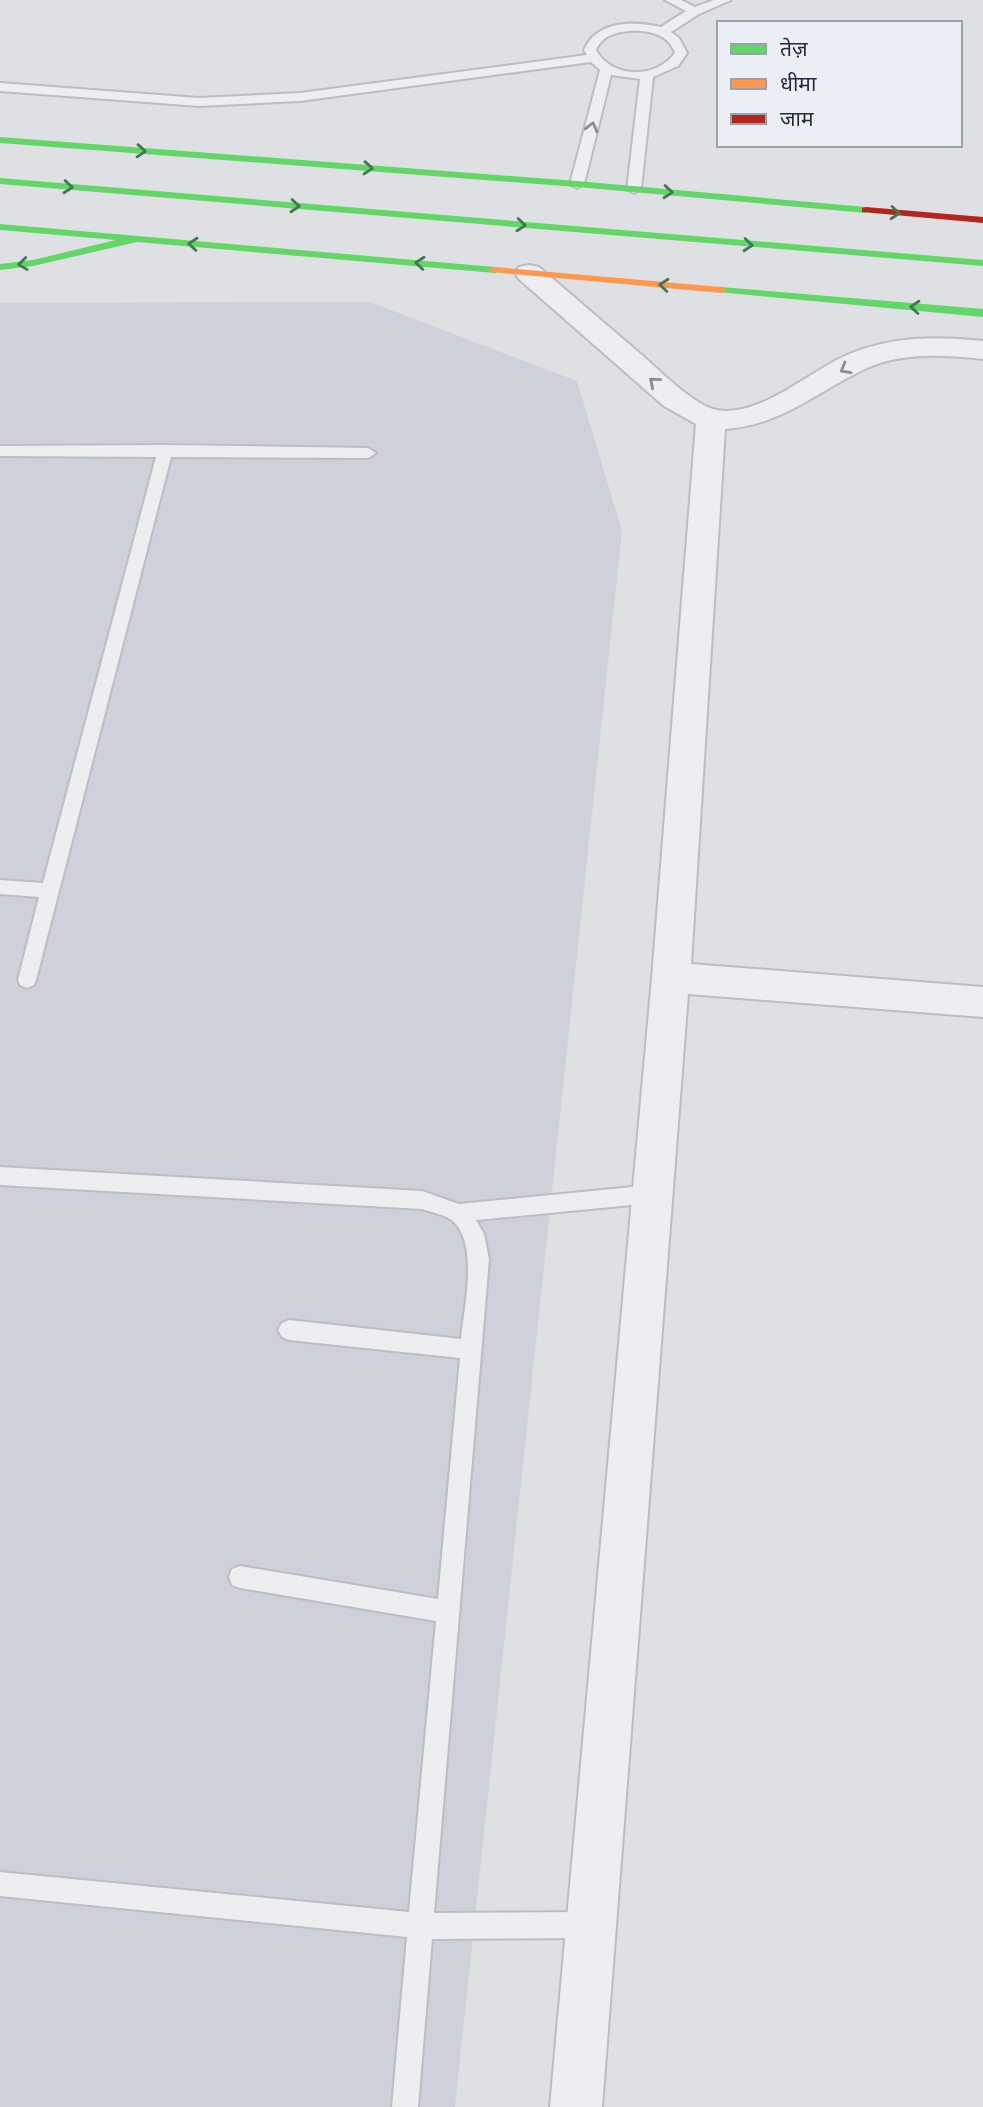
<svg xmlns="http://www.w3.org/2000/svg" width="983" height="2107" font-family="'Noto Sans','Noto Sans Devanagari',sans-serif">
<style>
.built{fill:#ced1da}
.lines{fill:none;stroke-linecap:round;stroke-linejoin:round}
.lane-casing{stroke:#bcbdc2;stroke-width:4}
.street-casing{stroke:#bcbdc2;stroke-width:4}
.lane{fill:#edeef1;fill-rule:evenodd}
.street{fill:#edeef1;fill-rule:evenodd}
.fast{fill:#63d668;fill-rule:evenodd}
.slow{fill:#ff974d;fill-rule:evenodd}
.jam{fill:#b3261e;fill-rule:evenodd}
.oneway{stroke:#898c98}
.oneway2{stroke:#417851}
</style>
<rect width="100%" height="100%" fill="#dfe0e4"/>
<!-- built -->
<path class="built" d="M 370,302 L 577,381 L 622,531 L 455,2107 L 0,2107 L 0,303 Z"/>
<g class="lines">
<defs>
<path id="lane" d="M 665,0 L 681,0 L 695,7 L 714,0 L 731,0 L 699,14 L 671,32 L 679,38 L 687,53 L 678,66 L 653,77 L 641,189 L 634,193 L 627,189 L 640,79 L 611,75 L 584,184 L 577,188 L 570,184 L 600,70 L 591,62 L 300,101 L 199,106 L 0,91 L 0,83 L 199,98 L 300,93 L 587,55 L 584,50 C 597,20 633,21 661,27 L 686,11 ZM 628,31 C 647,30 668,33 675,53 C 656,79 612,79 596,50 C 602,36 614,33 628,31 Z
M 165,445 L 368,448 L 376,453 L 368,458 L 171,457 L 36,980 L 34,985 L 27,988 L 20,985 L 18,980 L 39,897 L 0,894 L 0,880 L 43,883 L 156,457 L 0,456 L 0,446 Z
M 0,1167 L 422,1191 L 459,1204 L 653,1185 L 660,1188 L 663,1194 L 660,1200 L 653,1203 L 476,1220 L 484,1234 L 489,1259 L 434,1913 L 590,1912 L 599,1916 L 603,1925 L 599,1934 L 590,1938 L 432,1939 L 418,2107 L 392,2107 L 407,1937 L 0,1896 L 0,1872 L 409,1912 L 436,1621 L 240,1588 L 232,1585 L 229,1577 L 232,1569 L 240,1566 L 438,1599 L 460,1358 L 289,1340 L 282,1337 L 278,1330 L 282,1323 L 289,1320 L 461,1339 C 464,1307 479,1245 453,1221 C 446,1215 431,1212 422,1209 L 0,1185 Z"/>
<path id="street" d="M 529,265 L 539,267 C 574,297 609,327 644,357 C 661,372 695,406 717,410 C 759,418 810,371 847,355 C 890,336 937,336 983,341 L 983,359 C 945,355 903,352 867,368 C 817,391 783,425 725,429 L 691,964 L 983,987 L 983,1017 L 688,994 L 602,2107 L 550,2107 L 652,978 L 696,424 L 664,406 L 519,279 L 515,273 L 519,267 Z"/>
</defs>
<!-- lane casing -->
<use href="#lane" class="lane-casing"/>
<!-- street casing -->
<use href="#street" class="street-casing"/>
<!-- lane -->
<use href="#lane" class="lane"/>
<!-- street -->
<use href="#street" class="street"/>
<!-- fast -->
<path class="fast" d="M 0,137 L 577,181 L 866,207 L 872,210 L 866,213 L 577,187 L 0,143 Z
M 0,178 L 983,260 L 983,266 L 0,184 Z
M 0,224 L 495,267 L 501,270 L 495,273 L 137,242 L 33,266 L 0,270 L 0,264 L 33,260 L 116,240 L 0,230 Z
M 721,287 L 983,309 L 983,317 L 717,292 L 717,288 Z"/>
<!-- slow -->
<path class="slow" d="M 495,267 L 721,287 L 727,290 L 721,293 L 491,272 L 489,270 Z"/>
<!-- jam -->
<path class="jam" d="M 866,207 L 983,217 L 983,223 L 862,212 L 862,208 Z"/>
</g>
<!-- one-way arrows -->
<defs><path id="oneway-chevron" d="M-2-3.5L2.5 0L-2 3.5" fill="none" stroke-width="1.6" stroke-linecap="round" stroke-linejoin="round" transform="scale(1.75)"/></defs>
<g class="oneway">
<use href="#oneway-chevron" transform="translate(592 127) rotate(-76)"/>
<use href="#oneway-chevron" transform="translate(845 369) rotate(150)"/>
<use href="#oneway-chevron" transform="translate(654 382) rotate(-139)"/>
</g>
<g class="oneway2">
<use href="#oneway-chevron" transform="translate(141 151) rotate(4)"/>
<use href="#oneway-chevron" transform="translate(368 168) rotate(4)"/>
<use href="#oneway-chevron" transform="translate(68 187) rotate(5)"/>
<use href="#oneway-chevron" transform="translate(668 192) rotate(5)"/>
<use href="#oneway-chevron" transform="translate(295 206) rotate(5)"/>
<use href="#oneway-chevron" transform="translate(895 213) rotate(5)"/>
<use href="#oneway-chevron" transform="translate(521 225) rotate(5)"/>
<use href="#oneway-chevron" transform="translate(193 244) rotate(-175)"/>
<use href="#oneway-chevron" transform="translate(748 245) rotate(5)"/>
<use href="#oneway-chevron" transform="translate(420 263) rotate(-175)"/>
<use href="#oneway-chevron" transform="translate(23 264) rotate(173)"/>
<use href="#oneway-chevron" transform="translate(664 285) rotate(-175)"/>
<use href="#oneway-chevron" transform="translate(915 307) rotate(-175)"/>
</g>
<!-- legend -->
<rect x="717" y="21" width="245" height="126" fill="#ebeef5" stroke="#9ca0ac" stroke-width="2"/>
<rect x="731" y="44" width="35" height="10" fill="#63d668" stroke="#9ca0ac" stroke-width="2"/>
<text x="780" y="56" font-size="21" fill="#252b3e">तेज़</text>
<rect x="731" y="79" width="35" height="10" fill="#ff974d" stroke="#9ca0ac" stroke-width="2"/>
<text x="780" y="91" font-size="21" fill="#252b3e">धीमा</text>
<rect x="731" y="114" width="35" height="10" fill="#b3261e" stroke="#9ca0ac" stroke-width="2"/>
<text x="780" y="126" font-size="21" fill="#252b3e">जाम</text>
</svg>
